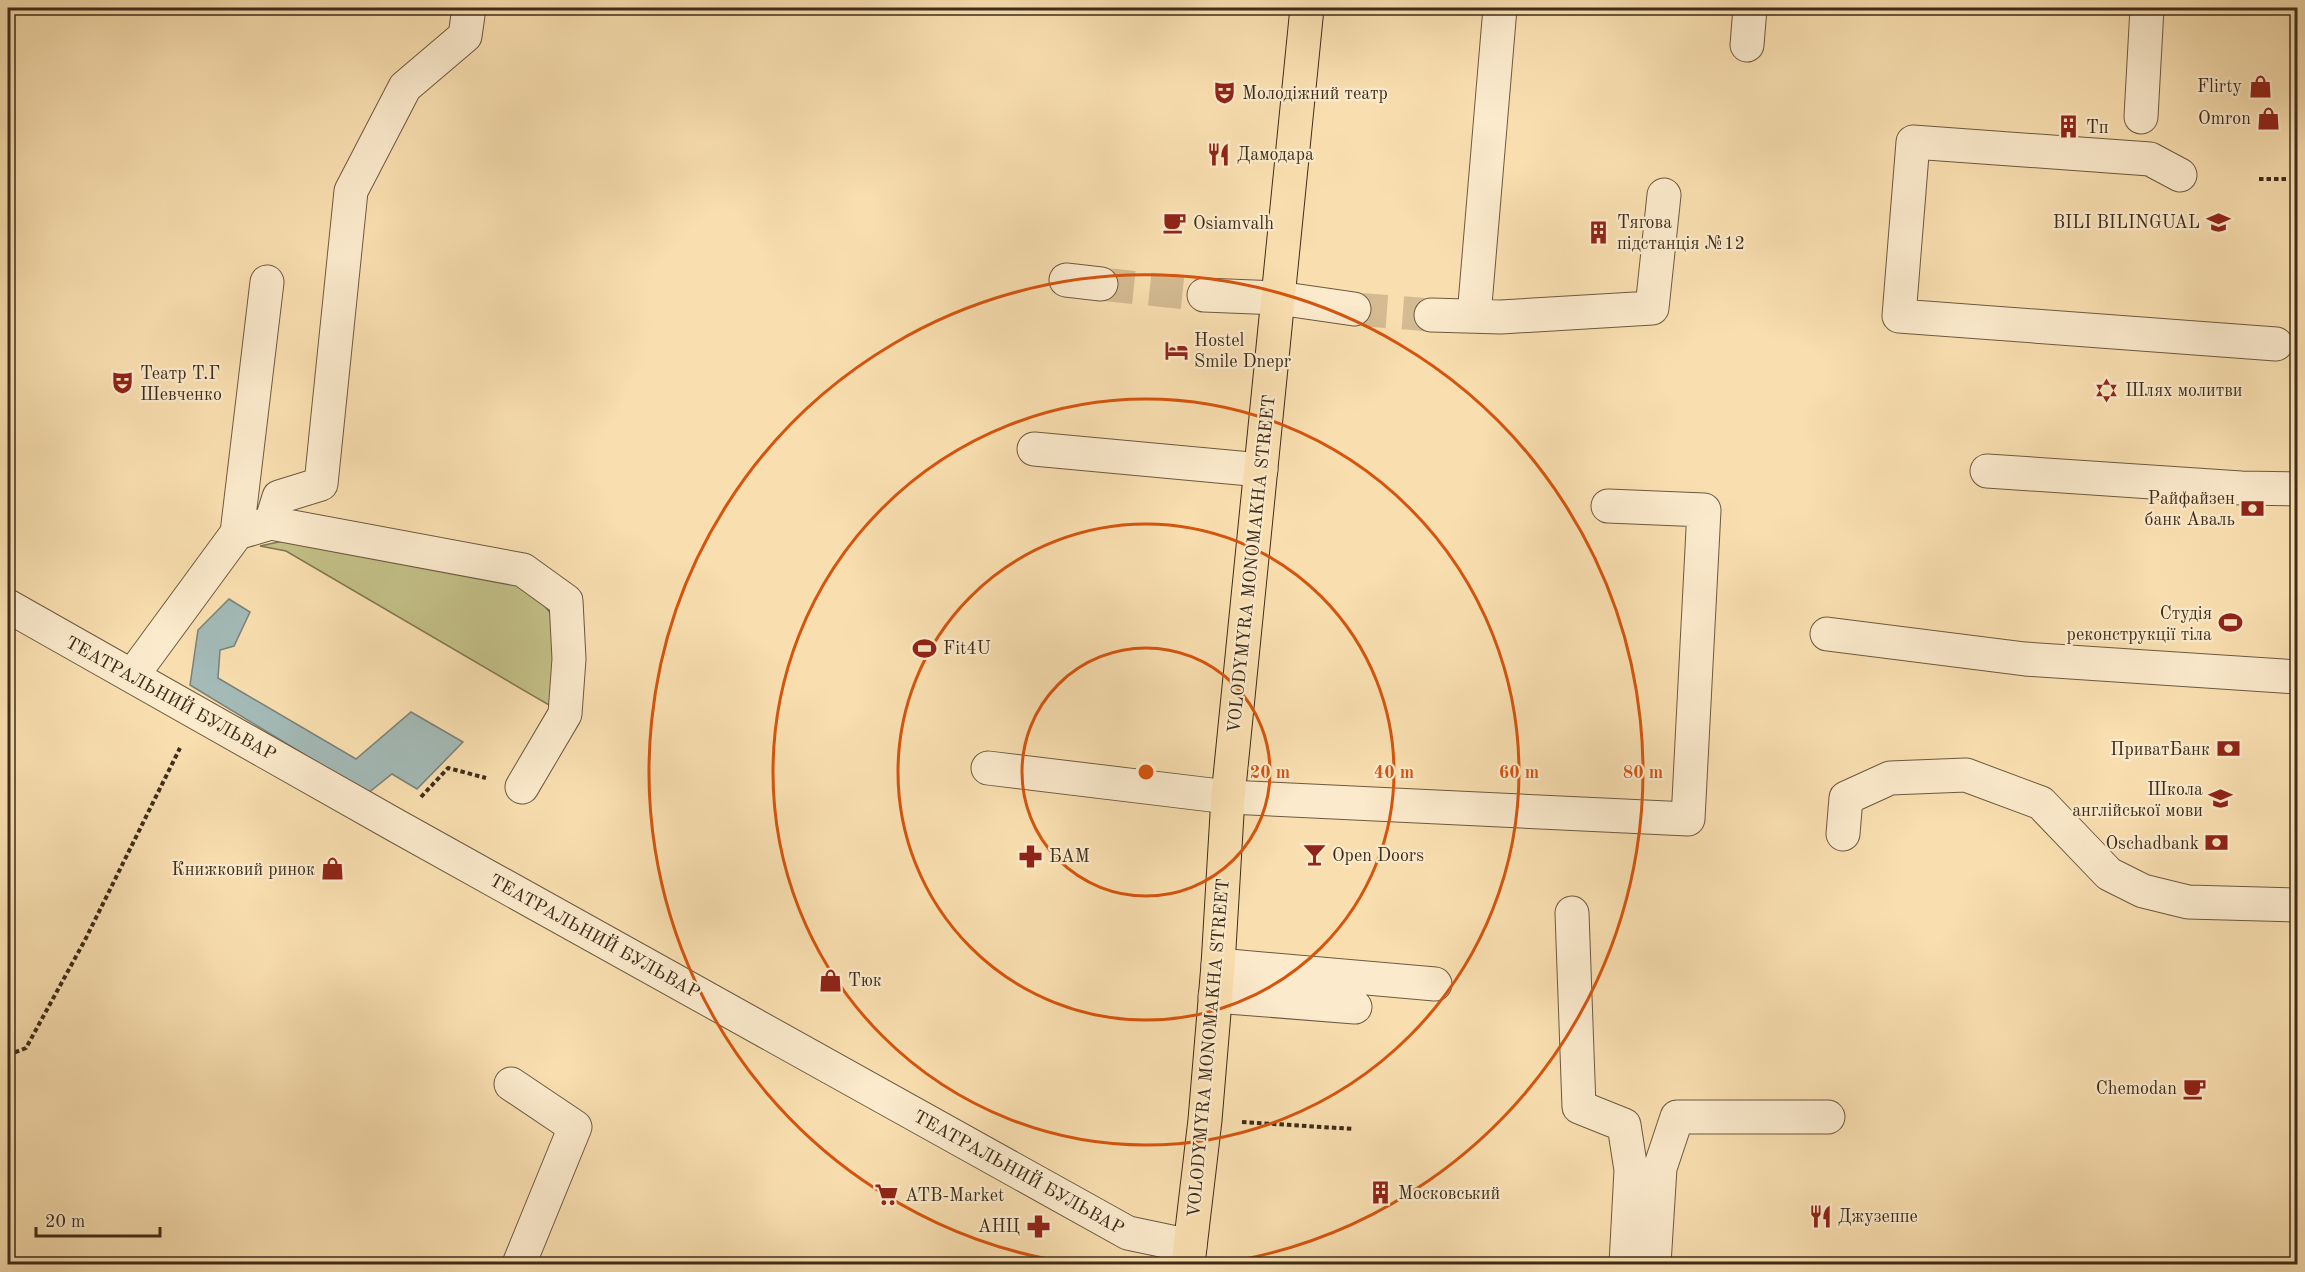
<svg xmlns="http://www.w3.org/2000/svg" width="2305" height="1272" font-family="'Old Standard TT',serif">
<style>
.grass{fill:#c3c087;stroke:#807650;stroke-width:1.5}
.water{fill:#a3bab7;stroke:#7b8178;stroke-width:1.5}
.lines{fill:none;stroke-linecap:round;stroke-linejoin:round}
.minor-tunnel{stroke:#d4bb92;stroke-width:33;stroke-dasharray:33 16;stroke-linecap:butt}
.minor-casing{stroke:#6d593f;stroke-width:35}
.major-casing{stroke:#3e2c19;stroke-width:35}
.path{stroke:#3e2c19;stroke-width:4;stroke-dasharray:4.5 3;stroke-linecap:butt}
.minor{stroke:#fbeacc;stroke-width:33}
.major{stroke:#f9dfb0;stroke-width:33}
.ring{fill:none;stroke:#d7540d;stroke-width:3}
.labels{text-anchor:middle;stroke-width:4.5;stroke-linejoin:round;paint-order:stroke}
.poi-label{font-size:18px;fill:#3e2c19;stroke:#fbeacc;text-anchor:start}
.street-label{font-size:18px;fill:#3e2c19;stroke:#fbeacc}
.centre{fill:#d7540d;stroke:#fbeacc;stroke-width:3}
.ring-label{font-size:18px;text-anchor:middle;font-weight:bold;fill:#d7540d;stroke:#fbeacc;stroke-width:4.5;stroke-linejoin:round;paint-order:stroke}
</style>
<rect width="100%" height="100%" fill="#f9dfb0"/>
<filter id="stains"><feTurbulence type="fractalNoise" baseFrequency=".00333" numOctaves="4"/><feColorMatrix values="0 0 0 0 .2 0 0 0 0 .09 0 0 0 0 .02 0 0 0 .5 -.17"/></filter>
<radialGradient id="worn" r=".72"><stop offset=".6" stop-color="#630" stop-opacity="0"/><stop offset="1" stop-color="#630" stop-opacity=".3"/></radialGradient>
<!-- grass -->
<path class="grass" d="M 283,541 L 503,580 L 533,592 L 552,615 L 554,708 L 286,551 L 260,546 Z"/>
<!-- water -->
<path class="water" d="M 229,599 L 250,612 L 234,646 L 220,650 L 218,678 L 356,759 L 411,712 L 463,742 L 417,789 L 392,774 L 368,793 L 190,685 L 198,630 Z"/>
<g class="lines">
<!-- minor-tunnel -->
<path class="minor-tunnel" d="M 1101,284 L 1204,295
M 1354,309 L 1431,315"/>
<defs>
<path id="minor" d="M 1747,45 L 1750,8
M 2141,117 L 2147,8
M 2180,175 L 2150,159 L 1913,142 L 1899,316 L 2276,344
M 1066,280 L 1101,284
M 1204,295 L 1278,298 L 1354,309
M 1431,315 L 1501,317 L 1652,308 L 1664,195
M 1474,316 L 1500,8
M 1034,449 L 1261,470
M 1987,471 L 2241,488 L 2298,489
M 271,523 L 279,497 L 321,484 L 351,191 L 405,87 L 465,36 L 469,8
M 237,533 L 267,282
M 8,606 L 395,825 L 1128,1233 L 1190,1246
M 1827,634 L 2025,659 L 2298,677
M 132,676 L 237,533 L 271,523 L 523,570 L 566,601 L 569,659 L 565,714 L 522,787
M 988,768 L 1228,797 L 1688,819 L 1704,510 L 1608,506
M 1843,834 L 1846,798 L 1890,778 L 1966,775 L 2041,803 L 2109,874 L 2143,891 L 2188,902 L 2298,905
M 1572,913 L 1579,1107 L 1624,1125 L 1631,1170 L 1626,1264
M 1218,965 L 1435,984
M 1215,996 L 1355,1007
M 511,1084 L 575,1127 L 519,1264
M 1654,1264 L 1660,1168 L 1677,1117 L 1828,1117"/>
<path id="major" d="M 1188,1264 L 1205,1120 L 1218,965 L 1228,797 L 1307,8"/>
</defs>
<!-- minor casing -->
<use href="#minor" class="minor-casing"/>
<!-- major casing -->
<use href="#major" class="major-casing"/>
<!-- path -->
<path class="path" d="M 2259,179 L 2287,179
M 421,797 L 448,768 L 486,778
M 8,1055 L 26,1048 L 85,940 L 180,748
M 1242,1122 L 1354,1129"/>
<!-- minor -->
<use href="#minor" class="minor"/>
<!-- major -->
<use href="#major" class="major"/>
</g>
<!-- distance rings -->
<g class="ring">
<circle cx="1146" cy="772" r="124"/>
<circle cx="1146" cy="772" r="248"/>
<circle cx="1146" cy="772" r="373"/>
<path d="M1077 1264A497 497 0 1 1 1215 1264"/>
</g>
<!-- icons -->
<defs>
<symbol id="shop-bare" viewBox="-9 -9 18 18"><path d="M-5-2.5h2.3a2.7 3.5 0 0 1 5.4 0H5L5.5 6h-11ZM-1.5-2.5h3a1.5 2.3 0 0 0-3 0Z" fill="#8f2418" stroke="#fbeacc" stroke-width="2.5" paint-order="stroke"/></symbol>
<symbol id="theatre-bare" viewBox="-9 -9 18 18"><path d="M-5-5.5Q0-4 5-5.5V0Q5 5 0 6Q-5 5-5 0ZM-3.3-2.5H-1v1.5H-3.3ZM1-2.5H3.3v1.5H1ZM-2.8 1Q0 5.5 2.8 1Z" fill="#8f2418" stroke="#fbeacc" stroke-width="2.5" paint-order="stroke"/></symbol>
<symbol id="building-bare" viewBox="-9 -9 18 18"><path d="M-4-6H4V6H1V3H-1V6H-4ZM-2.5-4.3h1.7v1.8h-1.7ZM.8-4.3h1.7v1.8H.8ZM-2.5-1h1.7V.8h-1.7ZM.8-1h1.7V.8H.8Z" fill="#8f2418" stroke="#fbeacc" stroke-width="2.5" paint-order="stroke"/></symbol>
<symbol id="restaurant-bare" viewBox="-9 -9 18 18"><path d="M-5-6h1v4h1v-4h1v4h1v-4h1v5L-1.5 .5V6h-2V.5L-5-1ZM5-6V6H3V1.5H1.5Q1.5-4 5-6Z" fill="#8f2418" stroke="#fbeacc" stroke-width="2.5" paint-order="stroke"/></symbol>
<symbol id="school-bare" viewBox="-9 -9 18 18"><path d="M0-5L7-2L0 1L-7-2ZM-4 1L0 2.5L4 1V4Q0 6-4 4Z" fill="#8f2418" stroke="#fbeacc" stroke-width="2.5" paint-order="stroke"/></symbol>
<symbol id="cafe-bare" viewBox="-9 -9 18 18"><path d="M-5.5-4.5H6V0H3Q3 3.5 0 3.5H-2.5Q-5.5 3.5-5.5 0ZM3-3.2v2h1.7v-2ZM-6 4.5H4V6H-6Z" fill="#8f2418" stroke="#fbeacc" stroke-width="2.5" paint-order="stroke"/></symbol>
<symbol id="hotel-bare" viewBox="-9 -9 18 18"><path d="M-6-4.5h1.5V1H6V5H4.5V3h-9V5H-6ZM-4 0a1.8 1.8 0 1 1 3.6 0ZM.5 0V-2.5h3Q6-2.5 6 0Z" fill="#8f2418" stroke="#fbeacc" stroke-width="2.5" paint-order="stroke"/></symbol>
<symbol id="synagogue-bare" viewBox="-9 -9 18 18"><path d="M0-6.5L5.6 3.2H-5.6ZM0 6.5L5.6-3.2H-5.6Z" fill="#8f2418" stroke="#fbeacc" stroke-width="2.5" paint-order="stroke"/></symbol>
<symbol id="bank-bare" viewBox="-9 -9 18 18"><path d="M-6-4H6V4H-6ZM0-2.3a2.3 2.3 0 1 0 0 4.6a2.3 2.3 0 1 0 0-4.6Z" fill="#8f2418" stroke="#fbeacc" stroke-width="2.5" paint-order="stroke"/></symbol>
<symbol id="stadium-bare" viewBox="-9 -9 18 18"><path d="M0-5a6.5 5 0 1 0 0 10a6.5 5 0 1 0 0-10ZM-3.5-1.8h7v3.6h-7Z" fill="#8f2418" stroke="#fbeacc" stroke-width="2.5" paint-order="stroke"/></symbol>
<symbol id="bar-bare" viewBox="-9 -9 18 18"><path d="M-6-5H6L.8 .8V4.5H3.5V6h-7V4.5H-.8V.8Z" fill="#8f2418" stroke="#fbeacc" stroke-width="2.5" paint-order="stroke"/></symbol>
<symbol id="pharmacy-bare" viewBox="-9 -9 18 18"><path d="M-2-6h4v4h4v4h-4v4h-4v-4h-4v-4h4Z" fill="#8f2418" stroke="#fbeacc" stroke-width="2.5" paint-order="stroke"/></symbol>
<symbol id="supermarket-bare" viewBox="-9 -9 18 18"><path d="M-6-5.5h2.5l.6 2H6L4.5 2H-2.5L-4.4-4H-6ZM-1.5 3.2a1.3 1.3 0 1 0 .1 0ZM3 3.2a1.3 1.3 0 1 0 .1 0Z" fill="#8f2418" stroke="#fbeacc" stroke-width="2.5" paint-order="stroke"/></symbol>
</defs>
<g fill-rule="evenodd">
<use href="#shop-bare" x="2244" y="70" width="33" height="33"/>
<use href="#theatre-bare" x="1208" y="76" width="33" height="33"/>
<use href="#shop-bare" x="2252" y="102" width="33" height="33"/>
<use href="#building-bare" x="2052" y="110" width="33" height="33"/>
<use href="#restaurant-bare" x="1202" y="138" width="33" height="33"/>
<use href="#school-bare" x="2202" y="206" width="33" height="33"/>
<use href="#cafe-bare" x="1158" y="206" width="33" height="33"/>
<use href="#building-bare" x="1582" y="216" width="33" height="33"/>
<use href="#hotel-bare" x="1160" y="334" width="33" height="33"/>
<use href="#theatre-bare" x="106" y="366" width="33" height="33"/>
<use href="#synagogue-bare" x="2090" y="374" width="33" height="33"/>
<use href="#bank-bare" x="2236" y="492" width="33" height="33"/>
<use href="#stadium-bare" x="2214" y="606" width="33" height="33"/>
<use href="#stadium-bare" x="908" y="632" width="33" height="33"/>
<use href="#bank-bare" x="2212" y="732" width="33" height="33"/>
<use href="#school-bare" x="2204" y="782" width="33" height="33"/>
<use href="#bank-bare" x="2200" y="826" width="33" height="33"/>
<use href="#bar-bare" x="1298" y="838" width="33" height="33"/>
<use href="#pharmacy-bare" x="1014" y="840" width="33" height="33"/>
<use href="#shop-bare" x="316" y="852" width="33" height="33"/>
<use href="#shop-bare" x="814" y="964" width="33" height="33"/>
<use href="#cafe-bare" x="2178" y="1072" width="33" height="33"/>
<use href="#building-bare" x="1364" y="1176" width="33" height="33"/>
<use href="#supermarket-bare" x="870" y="1178" width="33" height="33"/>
<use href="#restaurant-bare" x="1804" y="1200" width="33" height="33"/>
<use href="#pharmacy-bare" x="1022" y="1210" width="33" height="33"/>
</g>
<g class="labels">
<!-- poi labels -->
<g class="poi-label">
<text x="2242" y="92" text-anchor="end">Flirty</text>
<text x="1242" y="99">Молодіжний театр</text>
<text x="2251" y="124" text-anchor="end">Omron</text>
<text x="2086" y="133">Тп</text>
<text x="1237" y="160">Дамодара</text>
<text x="1617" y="228">Тягова<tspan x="1617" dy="21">пiдстанцiя №12</tspan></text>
<text x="2200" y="228" text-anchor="end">BILI BILINGUAL</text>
<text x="1193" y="229">Osiamvalh</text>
<text x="1194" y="346">Hostel<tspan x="1194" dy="21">Smile Dnepr</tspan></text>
<text x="140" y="379">Театр Т.Г<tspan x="140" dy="21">Шевченко</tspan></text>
<text x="2125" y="396">Шлях молитви</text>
<text x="2235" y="504" text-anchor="end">Райфайзен<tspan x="2235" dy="21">банк Аваль</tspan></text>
<text x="2212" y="619" text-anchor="end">Студія<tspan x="2212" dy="21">реконструкції тіла</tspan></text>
<text x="943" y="654">Fit4U</text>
<text x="2210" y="755" text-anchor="end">ПриватБанк</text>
<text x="2203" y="795" text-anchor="end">Школа<tspan x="2203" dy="21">англійської мови</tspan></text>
<text x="2199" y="849" text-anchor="end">Oschadbank</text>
<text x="1332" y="861">Open Doors</text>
<text x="1049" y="862">БАМ</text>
<text x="315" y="875" text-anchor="end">Книжковий ринок</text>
<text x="848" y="986">Тюк</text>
<text x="2177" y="1094" text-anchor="end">Chemodan</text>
<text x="1398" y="1199">Московський</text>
<text x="905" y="1201">ATB-Market</text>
<text x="1838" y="1222">Джузеппе</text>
<text x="1020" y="1232" text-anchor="end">АНЦ</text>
</g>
<!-- street labels -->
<g class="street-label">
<text transform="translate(1251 564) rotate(-84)" y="6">VOLODYMYRA MONOMAKHA STREET</text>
<text transform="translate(171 698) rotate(29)" y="6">ТЕАТРАЛЬНИЙ БУЛЬВАР</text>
<text transform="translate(595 936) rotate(29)" y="6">ТЕАТРАЛЬНИЙ БУЛЬВАР</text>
<text transform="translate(1208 1048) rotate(-85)" y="6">VOLODYMYRA MONOMAKHA STREET</text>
<text transform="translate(1019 1172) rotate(29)" y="6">ТЕАТРАЛЬНИЙ БУЛЬВАР</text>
</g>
</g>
<circle cx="1146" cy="772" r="9" class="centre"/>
<g class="ring-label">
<text x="1270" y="778">20 m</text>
<text x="1394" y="778">40 m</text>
<text x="1519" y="778">60 m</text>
<text x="1643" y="778">80 m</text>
</g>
<!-- margin -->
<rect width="2305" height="1272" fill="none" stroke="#f9dfb0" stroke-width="30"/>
<rect x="9" y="9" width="2287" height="1254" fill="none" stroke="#3e2c19" stroke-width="3"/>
<rect x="15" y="15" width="2275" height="1242" fill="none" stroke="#3e2c19" stroke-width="1.5"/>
<!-- scale -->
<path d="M36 1227v9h124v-9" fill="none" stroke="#3e2c19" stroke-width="3"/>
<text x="45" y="1227" font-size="18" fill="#3e2c19" stroke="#fbeacc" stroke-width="4.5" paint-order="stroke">20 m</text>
<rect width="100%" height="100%" filter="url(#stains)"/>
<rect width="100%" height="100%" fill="url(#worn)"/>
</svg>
